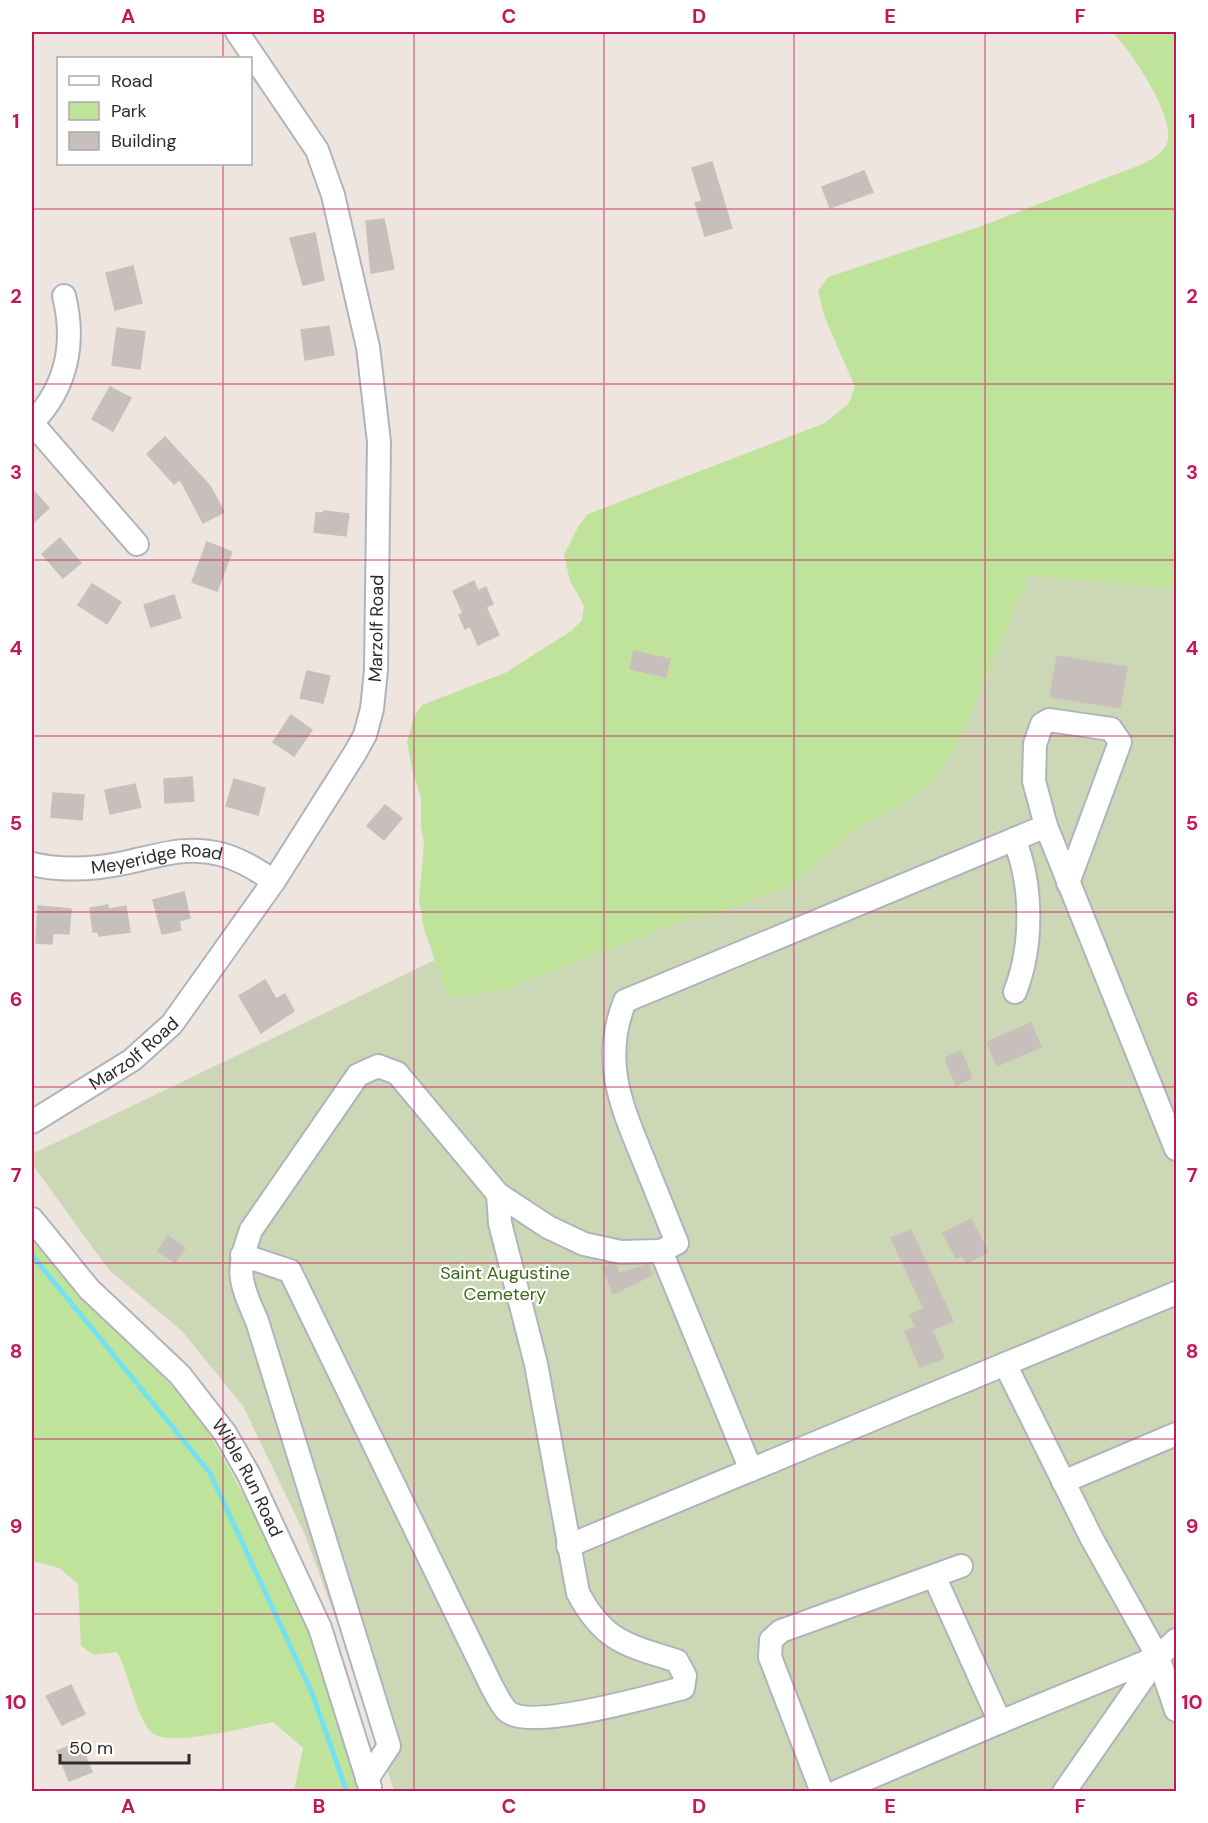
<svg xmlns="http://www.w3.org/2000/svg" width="1208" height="1823" font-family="'DM Sans',sans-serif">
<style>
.green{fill:#c0e39c}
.cemetery{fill:#ccd7b6}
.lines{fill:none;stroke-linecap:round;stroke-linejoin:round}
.stream{stroke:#73e2ee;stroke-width:5}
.building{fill:#c6bfbb;stroke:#c9c0b8;stroke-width:1.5}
.minor-casing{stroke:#afb4bc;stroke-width:26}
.minor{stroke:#fff;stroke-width:22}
.grid{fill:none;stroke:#c2185b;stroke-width:1.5;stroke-opacity:0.55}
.labels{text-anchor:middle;stroke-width:4.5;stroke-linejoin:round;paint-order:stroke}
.street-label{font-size:18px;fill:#2c2c2c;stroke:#fff}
.park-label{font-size:18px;fill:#396a1b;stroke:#fff}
.neatline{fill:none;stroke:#c2185b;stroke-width:2}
.grid-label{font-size:20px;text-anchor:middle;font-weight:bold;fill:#c2185b}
</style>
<rect width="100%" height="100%" fill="#eee5df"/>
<!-- green -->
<path class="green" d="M 1112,32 L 1176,32 L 1176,589 L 1029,576 L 963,734 L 935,780 L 906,802 L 855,830 L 793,884 L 721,913 L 692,918 L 504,990 L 451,998 L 444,987 L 424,929 L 419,900 L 424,844 L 421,826 L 421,798 L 413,773 L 407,742 L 414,716 L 422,705 L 505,673 L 571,631 L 582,620 L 584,606 L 570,581 L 564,555 L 579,525 L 588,514 L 825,423 L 849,403 L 855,387 L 825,318 L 818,291 L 828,277 L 979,227 L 1145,163 C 1154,158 1166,151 1168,140 C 1173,113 1131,51 1112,32 Z
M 32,1237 L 81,1298 L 195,1408 L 247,1501 L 308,1622 L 363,1791 L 294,1791 L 303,1748 L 273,1722 C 250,1726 167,1749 151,1732 C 135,1715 129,1673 117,1652 L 94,1655 L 81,1646 L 78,1584 L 59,1568 L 32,1561 Z"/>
<!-- cemetery -->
<path class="cemetery" d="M 1029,576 L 1176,589 L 1176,1791 L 394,1791 L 363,1693 L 305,1535 L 243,1406 L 181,1330 L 109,1270 L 32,1164 L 32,1154 L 435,960 L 444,987 L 452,998 L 504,990 L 692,918 L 721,913 L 793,884 L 855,830 L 906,802 L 935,780 L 963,734 Z"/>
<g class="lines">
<!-- stream -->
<path class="stream" d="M 32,1255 L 210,1473 L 312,1693 L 347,1792"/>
</g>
<!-- building -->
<path class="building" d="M 712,162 L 732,228 L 705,236 L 695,203 L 702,201 L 692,168 Z
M 864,171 L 873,192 L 830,208 L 822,187 Z
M 384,219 L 394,269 L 371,273 L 366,221 Z
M 315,233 L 324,280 L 303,285 L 290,238 Z
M 133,266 L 142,303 L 115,310 L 106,273 Z
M 329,326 L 334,355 L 305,360 L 301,330 Z
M 117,328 L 145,332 L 140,369 L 112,365 Z
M 110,387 L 131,398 L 113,431 L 92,419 Z
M 165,437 L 210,486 L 224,512 L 203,523 L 180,479 L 174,484 L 147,454 Z
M 32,489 L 49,508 L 32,524 Z
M 324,511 L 349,514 L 346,536 L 314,532 L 316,513 L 323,513 Z
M 60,538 L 81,563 L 63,578 L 42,554 Z
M 207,542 L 232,552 L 217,591 L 192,582 Z
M 474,581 L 478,591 L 486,587 L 493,604 L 486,607 L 499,635 L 478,645 L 470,626 L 465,629 L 459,615 L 463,613 L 453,591 Z
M 92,584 L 121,602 L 107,624 L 78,605 Z
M 174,595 L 181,618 L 151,627 L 144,605 Z
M 634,651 L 670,659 L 666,677 L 630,669 Z
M 1057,656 L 1127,667 L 1120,708 L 1050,697 Z
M 307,671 L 330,676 L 323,703 L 300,698 Z
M 291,715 L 312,730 L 294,756 L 273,742 Z
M 192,777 L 194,801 L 165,803 L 164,779 Z
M 234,779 L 265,788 L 258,815 L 226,806 Z
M 135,784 L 141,807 L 110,814 L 105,790 Z
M 53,793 L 84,795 L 82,820 L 51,817 Z
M 385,805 L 402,818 L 384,840 L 367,826 Z
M 184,892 L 190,918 L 179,921 L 181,930 L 162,934 L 153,900 Z
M 108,905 L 108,909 L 126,906 L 130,932 L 99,936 L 98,932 L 93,932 L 90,908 Z
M 38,906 L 71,909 L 69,934 L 53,933 L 52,944 L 36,943 Z
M 265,980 L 276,999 L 285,994 L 294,1011 L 261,1033 L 239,996 Z
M 1031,1023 L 1041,1047 L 997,1066 L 987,1042 Z
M 961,1051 L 972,1078 L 956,1085 L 945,1058 Z
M 971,1219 L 988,1252 L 967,1263 L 962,1255 L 956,1258 L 943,1233 Z
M 911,1230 L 953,1321 L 932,1330 L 944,1358 L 920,1367 L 905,1332 L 916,1327 L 910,1315 L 924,1309 L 891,1238 Z
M 168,1236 L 185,1248 L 175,1263 L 158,1251 Z
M 611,1264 L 616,1265 L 619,1273 L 648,1265 L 652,1275 L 613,1294 L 603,1267 Z
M 71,1685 L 85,1714 L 62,1725 L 46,1696 Z
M 80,1742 L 92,1772 L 69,1781 L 57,1751 Z"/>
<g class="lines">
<defs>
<g id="minor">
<path d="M 32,423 L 137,544"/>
<path d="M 32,423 C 66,388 76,344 64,296"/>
<path d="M 1014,839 C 1033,885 1033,946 1015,992"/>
<path id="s1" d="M 32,864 C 61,871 95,869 124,863 C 157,856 186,845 220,854 C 240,859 257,870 274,881"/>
<path d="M 1068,883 L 1120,742 L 1111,729 L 1049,720 L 1042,724 L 1035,744 L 1034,781 L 1046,826 L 1176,1149"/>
<path id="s2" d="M 32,1122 L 132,1060 L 172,1024 L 274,881 L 355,753 L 365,735 L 372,709 L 376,670 L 379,442 L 368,347 L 333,195 L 317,150 L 237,32"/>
<path id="s3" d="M 32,1219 L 89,1289 L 180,1375 L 225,1433 L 249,1475 L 320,1628 L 370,1787"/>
<path d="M 242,1255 L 290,1271 L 492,1687 C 496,1694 501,1705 507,1711 C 530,1731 652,1696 683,1688 L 685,1676 L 677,1661 C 627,1645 604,1642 578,1593 L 536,1364 L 500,1223 L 498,1194"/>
<path d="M 1005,1364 L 1092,1539 L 1158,1657 L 1176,1710"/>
<path d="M 751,1470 L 661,1251 L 677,1243 C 666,1216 655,1188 644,1161 C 621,1105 601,1061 625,1001 L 1046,826"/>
<path d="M 1063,1482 L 1176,1434"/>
<path d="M 568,1546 L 1176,1293"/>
<path d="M 935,1578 L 1000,1722 L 1158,1657 L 1064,1792"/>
<path d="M 1158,1657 L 1176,1640"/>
<path d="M 367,1779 L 389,1746 L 257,1321 C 239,1280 236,1272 251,1230 L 358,1075 L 378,1066 L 397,1073 L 498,1194 L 548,1227 L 584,1244 L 621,1252 L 661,1251"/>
<path d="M 822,1792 L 770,1657 L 771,1640 L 781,1631 L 961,1566"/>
<path d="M 836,1792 L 1000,1722"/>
</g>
</defs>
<!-- minor casing -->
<use href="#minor" class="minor-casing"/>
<!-- minor -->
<use href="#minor" class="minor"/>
</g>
<!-- grid -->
<path class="grid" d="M 223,32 L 223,58M 414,32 L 414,1792M 604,32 L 604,1792M 794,32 L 794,1792M 985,32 L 985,1792M 223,164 L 223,1792M 32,209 L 1176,209M 32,384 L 1176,384M 32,560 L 1176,560M 32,736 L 1176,736M 32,912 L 1176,912M 32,1087 L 1176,1087M 32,1263 L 1176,1263M 32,1439 L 1176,1439M 32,1614 L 1176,1614"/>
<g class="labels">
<!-- street labels -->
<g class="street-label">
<text dy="6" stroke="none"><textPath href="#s2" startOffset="627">Marzolf Road</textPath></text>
<text dy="6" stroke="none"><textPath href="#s1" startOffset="126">Meyeridge Road</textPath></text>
<text dy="6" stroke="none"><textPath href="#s2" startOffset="123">Marzolf Road</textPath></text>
<text dy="6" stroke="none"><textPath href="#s3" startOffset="339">Wible Run Road</textPath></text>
</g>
<!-- park labels -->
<g class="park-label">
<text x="505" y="1279">Saint Augustine<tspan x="505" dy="21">Cemetery</tspan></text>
</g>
</g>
<!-- border -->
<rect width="1208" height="1823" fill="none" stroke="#ffffff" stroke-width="66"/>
<!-- legend -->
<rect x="57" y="57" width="195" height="108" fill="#ffffff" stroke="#ababab" stroke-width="1.5"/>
<rect x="69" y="76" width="30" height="9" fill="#ffffff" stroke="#ababab" stroke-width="1.5"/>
<text x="111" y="87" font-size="18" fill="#2c2c2c">Road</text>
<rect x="69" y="102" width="30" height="18" fill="#c0e39c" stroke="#ababab" stroke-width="1.5"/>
<text x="111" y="117" font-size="18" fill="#2c2c2c">Park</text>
<rect x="69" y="132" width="30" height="18" fill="#c6bfbb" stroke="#ababab" stroke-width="1.5"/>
<text x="111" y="147" font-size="18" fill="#2c2c2c">Building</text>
<!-- scale -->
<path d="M60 1754v9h129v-9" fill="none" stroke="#2c2c2c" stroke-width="3"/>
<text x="69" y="1754" font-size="18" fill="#2c2c2c" stroke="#ffffff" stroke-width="4.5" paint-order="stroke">50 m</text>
<rect x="33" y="33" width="1142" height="1757" class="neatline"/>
<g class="grid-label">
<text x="128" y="23">A</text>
<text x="319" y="23">B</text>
<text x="509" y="23">C</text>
<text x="699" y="23">D</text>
<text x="890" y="23">E</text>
<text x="1080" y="23">F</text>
<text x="16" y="128">1</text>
<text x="1192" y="128">1</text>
<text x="16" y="303">2</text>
<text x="1192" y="303">2</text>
<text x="16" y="479">3</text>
<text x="1192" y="479">3</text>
<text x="16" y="655">4</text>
<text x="1192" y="655">4</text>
<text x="16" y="830">5</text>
<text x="1192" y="830">5</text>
<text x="16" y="1006">6</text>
<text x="1192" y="1006">6</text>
<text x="16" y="1182">7</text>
<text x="1192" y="1182">7</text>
<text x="16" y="1358">8</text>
<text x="1192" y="1358">8</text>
<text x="16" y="1533">9</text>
<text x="1192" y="1533">9</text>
<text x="16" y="1709">10</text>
<text x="1192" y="1709">10</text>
<text x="128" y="1813">A</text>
<text x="319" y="1813">B</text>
<text x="509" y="1813">C</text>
<text x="699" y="1813">D</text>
<text x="890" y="1813">E</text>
<text x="1080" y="1813">F</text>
</g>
</svg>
